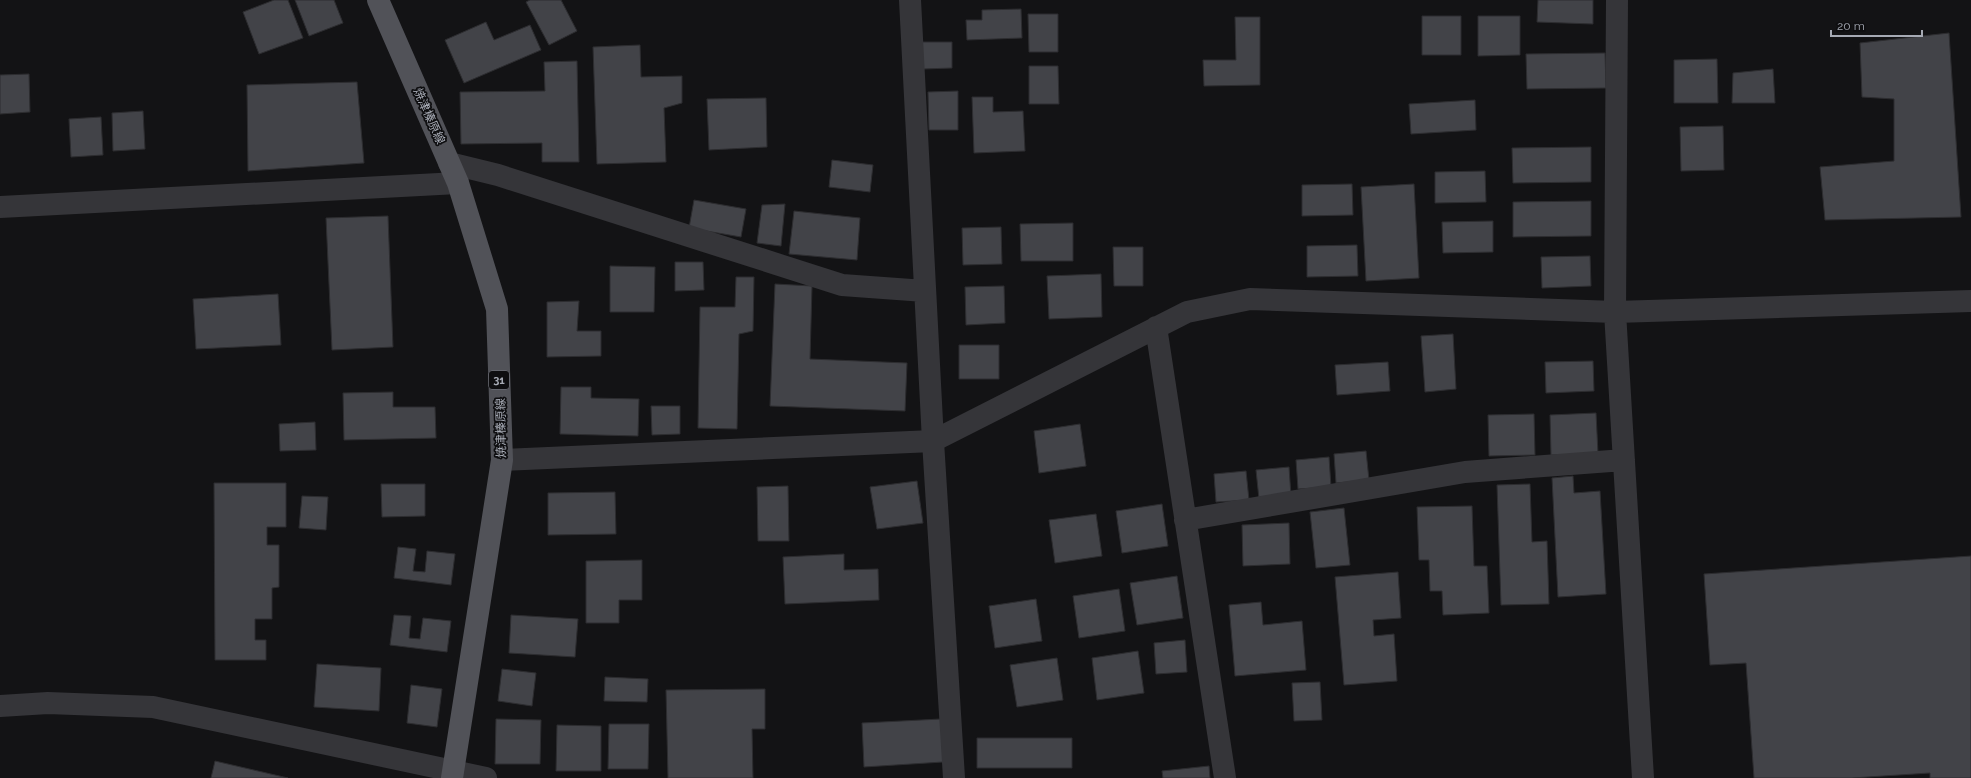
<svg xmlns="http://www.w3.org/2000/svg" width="1971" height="778" font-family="Raleway,'Noto Sans JP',sans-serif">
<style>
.building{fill:#424348;stroke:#2d2d30}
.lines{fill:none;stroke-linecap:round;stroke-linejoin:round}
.minor{stroke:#353539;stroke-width:22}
.primary{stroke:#515258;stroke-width:22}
.labels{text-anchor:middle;stroke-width:3.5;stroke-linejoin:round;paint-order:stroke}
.shield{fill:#0e0e10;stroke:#787b83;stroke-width:1}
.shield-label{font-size:11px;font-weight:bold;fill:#a6aab4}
.street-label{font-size:12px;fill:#a6aab4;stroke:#0e0e10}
</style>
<rect width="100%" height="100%" fill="#131315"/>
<!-- building -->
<path class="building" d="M 274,0 L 288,0 L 303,38 L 259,54 L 243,12 Z
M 295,0 L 334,0 L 343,23 L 309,36 Z
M 530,0 L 561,0 L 577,31 L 549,45 L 526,2 Z
M 1538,0 L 1593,0 L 1593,24 L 1537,22 Z
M 1021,9 L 1022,38 L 967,40 L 966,20 L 982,20 L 982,10 Z
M 1028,14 L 1058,14 L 1058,52 L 1029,52 Z
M 1422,16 L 1461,16 L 1461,55 L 1422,55 Z
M 1478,16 L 1520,16 L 1520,55 L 1478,56 Z
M 1235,17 L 1260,17 L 1260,85 L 1204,86 L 1203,60 L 1236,60 Z
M 486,22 L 494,40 L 530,25 L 541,50 L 464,83 L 445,40 Z
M 1949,33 L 1961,217 L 1825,220 L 1820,167 L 1894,161 L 1894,99 L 1862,97 L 1860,43 Z
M 922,42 L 952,42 L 952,68 L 923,69 Z
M 640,45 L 641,77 L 682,76 L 682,103 L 664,108 L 666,162 L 597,164 L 593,47 Z
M 1605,53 L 1606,88 L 1527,89 L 1526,54 Z
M 1717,59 L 1718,103 L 1674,103 L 1674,60 Z
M 577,61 L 579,162 L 542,162 L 542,143 L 461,144 L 460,92 L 545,91 L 544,62 Z
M 1029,66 L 1058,66 L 1059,104 L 1029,104 Z
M 1773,69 L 1775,103 L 1732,103 L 1733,73 Z
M 29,74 L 30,112 L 0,114 L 0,75 Z
M 357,82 L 364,163 L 248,171 L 247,85 Z
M 958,91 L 958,130 L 929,130 L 928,92 Z
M 972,97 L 993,97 L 993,112 L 1023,111 L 1025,151 L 974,153 Z
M 766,98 L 767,147 L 709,150 L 707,99 Z
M 1475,100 L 1476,130 L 1411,134 L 1409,104 Z
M 143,111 L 145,149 L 113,151 L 112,113 Z
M 101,117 L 103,155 L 71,157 L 69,119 Z
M 1723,126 L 1724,170 L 1681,171 L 1680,127 Z
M 1591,147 L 1591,182 L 1513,183 L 1512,148 Z
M 832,160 L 873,165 L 870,192 L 829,187 Z
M 1485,171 L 1486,202 L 1435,203 L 1435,172 Z
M 1352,184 L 1353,215 L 1302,216 L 1302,185 Z
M 1414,184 L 1419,278 L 1366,281 L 1361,187 Z
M 694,200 L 746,209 L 741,237 L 689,228 Z
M 1591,201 L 1591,236 L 1513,237 L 1513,202 Z
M 785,204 L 781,246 L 757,243 L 762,205 Z
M 794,211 L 860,218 L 857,260 L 789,254 Z
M 388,216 L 393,347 L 332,350 L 326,218 Z
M 1493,221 L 1493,252 L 1443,253 L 1442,222 Z
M 1073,223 L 1073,261 L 1021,261 L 1020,224 Z
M 1001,227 L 1002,264 L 963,265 L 962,228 Z
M 1357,245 L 1358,276 L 1307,277 L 1307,246 Z
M 1113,247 L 1143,247 L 1143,286 L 1114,286 Z
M 1590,256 L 1591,286 L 1542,288 L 1541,257 Z
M 675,262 L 703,262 L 704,290 L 675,291 Z
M 610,266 L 655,267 L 654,312 L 610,312 Z
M 1101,274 L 1102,317 L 1049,319 L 1047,276 Z
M 736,277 L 754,277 L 753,331 L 739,334 L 737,429 L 698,428 L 700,307 L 735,307 Z
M 775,284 L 812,286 L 810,359 L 907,363 L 905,411 L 770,406 Z
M 1004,286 L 1005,323 L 966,325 L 965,287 Z
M 278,294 L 281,345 L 196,349 L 193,299 Z
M 579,301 L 577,331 L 601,331 L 601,356 L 547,357 L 547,302 Z
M 1453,334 L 1456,389 L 1425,392 L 1421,336 Z
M 959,345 L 999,345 L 999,379 L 959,379 Z
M 1593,361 L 1594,391 L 1546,393 L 1545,362 Z
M 1388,362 L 1390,391 L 1337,395 L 1335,365 Z
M 561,387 L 591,387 L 591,398 L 639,399 L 638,436 L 560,434 Z
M 393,392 L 393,407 L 435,407 L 436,438 L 344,440 L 343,393 Z
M 651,406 L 680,406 L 680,434 L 652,435 Z
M 1596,413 L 1598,454 L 1551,455 L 1550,415 Z
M 1534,414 L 1535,455 L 1489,456 L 1488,415 Z
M 315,422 L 316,450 L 280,451 L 279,424 Z
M 1080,424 L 1086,466 L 1039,473 L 1034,431 Z
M 1366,451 L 1369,480 L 1336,483 L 1334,454 Z
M 1329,457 L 1331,487 L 1298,489 L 1296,460 Z
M 1289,467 L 1291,496 L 1259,499 L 1256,470 Z
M 1246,471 L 1249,500 L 1216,502 L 1214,474 Z
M 1573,476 L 1574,493 L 1600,491 L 1606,594 L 1558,597 L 1552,478 Z
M 917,481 L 923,523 L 877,529 L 870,487 Z
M 214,483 L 286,483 L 286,527 L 267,527 L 267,545 L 279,545 L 279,587 L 272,588 L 272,619 L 255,619 L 255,640 L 266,640 L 266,660 L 215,660 Z
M 381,484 L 425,484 L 425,516 L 382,517 Z
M 1530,484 L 1532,542 L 1547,541 L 1549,604 L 1501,605 L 1497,485 Z
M 788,486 L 789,541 L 758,541 L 757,487 Z
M 615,492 L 616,534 L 548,535 L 548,493 Z
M 302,496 L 328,497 L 326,530 L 299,528 Z
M 1162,504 L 1168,546 L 1122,553 L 1116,511 Z
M 1472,506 L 1474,566 L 1487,566 L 1489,613 L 1443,615 L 1442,591 L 1430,591 L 1429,560 L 1419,560 L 1417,507 Z
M 1344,508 L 1350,565 L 1316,568 L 1310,512 Z
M 1096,514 L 1102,556 L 1055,563 L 1049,520 Z
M 1289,523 L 1290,564 L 1243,566 L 1242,525 Z
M 398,547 L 416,549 L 413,571 L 425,572 L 427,551 L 455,554 L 451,585 L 394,578 Z
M 844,554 L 844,570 L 878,569 L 879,600 L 785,604 L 783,557 Z
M 1971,556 L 1971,778 L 1930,778 L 1930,773 L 1852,778 L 1754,778 L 1746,663 L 1710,665 L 1704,574 Z
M 642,560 L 642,600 L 619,600 L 619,623 L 586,623 L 586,561 Z
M 1398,572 L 1401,618 L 1373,620 L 1374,636 L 1394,634 L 1397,681 L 1344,685 L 1335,577 Z
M 1177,576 L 1183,618 L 1137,625 L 1130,583 Z
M 1119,589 L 1125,631 L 1079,638 L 1073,596 Z
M 1036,599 L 1042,641 L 995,648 L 989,606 Z
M 1261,602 L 1263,625 L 1302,621 L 1306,670 L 1235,676 L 1229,605 Z
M 394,615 L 411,616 L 409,638 L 420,639 L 423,618 L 451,621 L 447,652 L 390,645 Z
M 511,615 L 578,619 L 575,657 L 509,653 Z
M 1185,640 L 1187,672 L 1156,674 L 1154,643 Z
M 1138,651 L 1144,693 L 1097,700 L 1092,658 Z
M 1057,658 L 1063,700 L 1017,707 L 1010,665 Z
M 317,664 L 381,668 L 379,711 L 314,707 Z
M 502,669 L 536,673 L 532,706 L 498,701 Z
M 605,677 L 648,679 L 647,702 L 604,701 Z
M 1320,682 L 1322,720 L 1294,721 L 1292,683 Z
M 411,685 L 442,689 L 437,727 L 407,723 Z
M 765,689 L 765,729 L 752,729 L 753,778 L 668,778 L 666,690 Z
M 496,719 L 541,720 L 540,764 L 495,764 Z
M 941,719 L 943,762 L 864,767 L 862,723 Z
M 609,724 L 649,724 L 648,769 L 608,769 Z
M 557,725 L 601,726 L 601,771 L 556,771 Z
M 977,738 L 1072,738 L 1072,768 L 977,768 Z
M 215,761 L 288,778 L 211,778 Z
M 1209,766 L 1210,778 L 1163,778 L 1162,771 Z"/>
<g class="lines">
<!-- minor -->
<path class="minor" d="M 910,0 L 933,441 L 954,778
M 1617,0 L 1615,312 L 1643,778
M 449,163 L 498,175 L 842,285 L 925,291
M 0,207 L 458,183
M 1156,327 L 1225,778
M 502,460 L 933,441 L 1187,312 L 1250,299 L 1615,312 L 1971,301
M 1185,520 L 1465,472 L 1624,460
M 0,706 L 48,703 L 153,707 L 486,778"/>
<!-- primary -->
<path class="primary" d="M 378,0 L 458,183 L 497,309 L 502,460 L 452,778"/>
</g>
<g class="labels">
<!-- shield labels -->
<rect class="shield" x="489" y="371" width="20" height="18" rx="3"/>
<g class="shield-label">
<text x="499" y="384">31</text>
</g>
<!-- street labels -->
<g class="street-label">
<text transform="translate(429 116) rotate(66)" y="4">焼津榛原線</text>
<text transform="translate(501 428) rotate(-91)" y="4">焼津榛原線</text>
</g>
</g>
<!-- scale -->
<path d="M1831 30v6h91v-6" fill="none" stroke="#a6aab4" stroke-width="2"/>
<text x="1837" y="30" font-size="12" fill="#a6aab4" stroke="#0e0e10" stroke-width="3" paint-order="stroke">20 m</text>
</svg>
